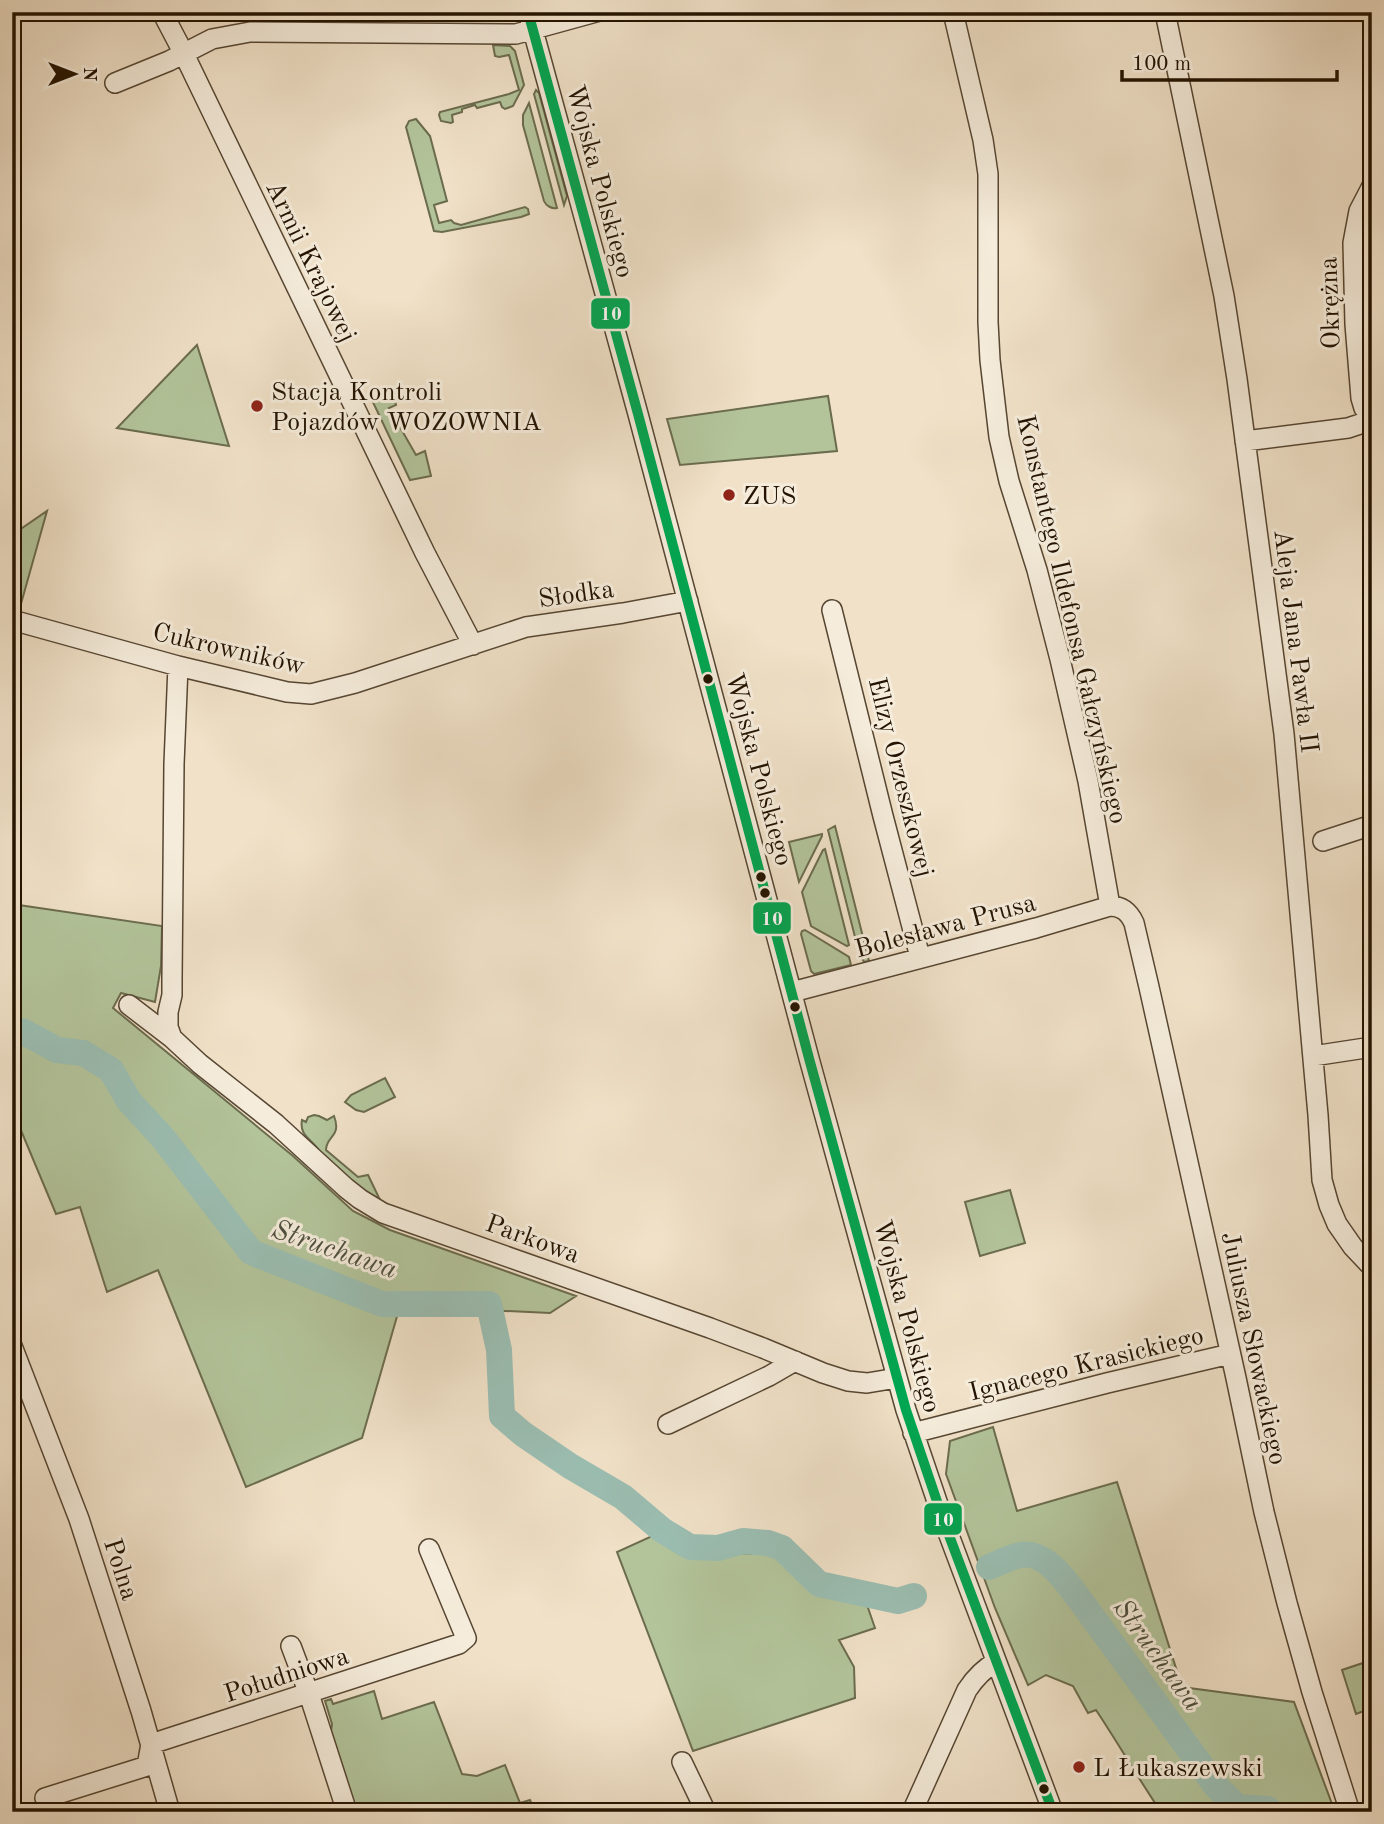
<svg xmlns="http://www.w3.org/2000/svg" width="1384" height="1824" font-family="'Old Standard TT',serif">
<style>
.green{fill:#b3c49b;stroke:#6b6c4e;stroke-width:2}
.lines{fill:none;stroke-linecap:round;stroke-linejoin:round}
.river{stroke:#9bbeb2;stroke-width:26}
.minor-casing{stroke:#564632;stroke-width:22}
.minor{stroke:#f5ecdb;stroke-width:19}
.bus-1-casing{stroke:#f5ecdb;stroke-width:16}
.bus-1{stroke:#00a651;stroke-width:10}
.poi-dot{fill:#8f2418;stroke:#f5ecdb;stroke-width:2.5}
.bus-dot{fill:#231300;stroke:#f5ecdb;stroke-width:2.5}
.labels{text-anchor:middle;stroke-width:6;stroke-linejoin:round;paint-order:stroke}
.street-label{font-size:26px;fill:#231300;stroke:#f5ecdb}
.poi-label{font-size:26px;fill:#231300;stroke:#f5ecdb;text-anchor:start}
.water-label{font-size:28px;font-style:italic;fill:#4d4f3e;stroke:#f5ecdb}
.line-badge{stroke:#f5ecdb;stroke-width:2.5}
.badge-label{font-size:19px;text-anchor:middle;font-weight:bold;fill:#fff}
</style>
<rect width="100%" height="100%" fill="#f0e1c8"/>
<filter id="stains"><feTurbulence type="fractalNoise" baseFrequency=".00286" numOctaves="4"/><feColorMatrix values="0 0 0 0 .2 0 0 0 0 .09 0 0 0 0 .02 0 0 0 .5 -.17"/></filter>
<radialGradient id="worn" r=".72"><stop offset=".6" stop-color="#630" stop-opacity="0"/><stop offset="1" stop-color="#630" stop-opacity=".3"/></radialGradient>
<!-- green -->
<path class="green" d="M 493,45 L 510,46 L 515,51 L 524,85 L 513,106 L 505,109 L 502,107 L 500,102 L 477,108 L 475,105 L 462,109 L 462,112 L 452,115 L 453,122 L 451,123 L 441,121 L 439,115 L 440,112 L 509,94 L 519,90 L 509,55 L 499,57 L 495,56 Z
M 536,90 L 539,93 L 567,196 L 564,205 L 534,94 Z
M 529,103 L 557,208 C 552,209 546,206 544,201 L 523,125 L 523,115 Z
M 416,119 L 430,136 L 447,201 L 434,205 L 439,223 L 451,220 L 454,223 L 461,225 L 525,207 L 528,209 L 529,214 L 521,217 L 442,232 L 434,231 L 406,127 L 409,121 Z
M 197,345 L 229,446 L 117,428 Z
M 392,391 L 396,405 L 389,408 L 416,455 L 425,451 L 431,476 L 410,480 L 370,396 Z
M 828,396 L 837,451 L 680,465 L 667,419 Z
M 47,511 L 12,636 L 12,535 Z
M 835,826 L 869,961 L 864,962 L 859,953 L 828,830 Z
M 822,834 L 822,836 L 799,882 L 789,842 Z
M 825,849 L 849,945 L 847,946 L 811,926 L 802,892 L 823,850 Z
M 12,904 L 162,926 L 161,966 L 155,1002 L 121,993 L 113,1008 L 293,1156 L 353,1211 L 390,1230 L 576,1296 L 550,1313 L 400,1306 L 362,1438 L 246,1487 L 158,1270 L 107,1292 L 80,1207 L 56,1214 L 20,1128 L 12,1130 Z
M 805,930 L 849,957 L 851,965 L 814,974 L 811,971 L 801,934 L 802,931 Z
M 385,1078 L 395,1097 L 364,1112 L 356,1110 L 345,1102 L 351,1095 Z
M 314,1115 L 319,1116 L 327,1120 L 334,1116 C 342,1137 326,1136 326,1150 L 358,1177 L 368,1175 L 381,1202 L 366,1195 L 316,1152 L 318,1149 C 311,1139 299,1135 302,1120 L 306,1122 L 308,1117 Z
M 1010,1190 L 1025,1243 L 980,1256 L 965,1202 Z
M 993,1427 L 1017,1511 L 1117,1482 L 1182,1687 L 1294,1702 L 1335,1812 L 1161,1812 C 1138,1778 1118,1743 1096,1710 L 1088,1713 L 1073,1686 L 1046,1675 L 1028,1685 L 995,1608 L 946,1474 L 950,1441 Z
M 652,1536 L 691,1552 L 772,1554 L 815,1590 L 866,1602 L 875,1628 L 839,1640 L 854,1667 L 855,1698 L 693,1751 L 617,1552 Z
M 1372,1660 L 1372,1708 L 1356,1714 L 1342,1670 Z
M 374,1691 L 382,1719 L 434,1702 L 462,1774 L 477,1776 L 505,1765 L 520,1803 L 530,1800 L 535,1812 L 357,1812 L 331,1731 L 332,1724 L 325,1701 L 331,1699 L 333,1704 Z"/>
<g class="lines">
<!-- river -->
<path class="river" d="M 12,1032 L 22,1031 L 57,1050 L 83,1053 L 111,1070 L 129,1101 L 163,1138 L 251,1252 L 382,1304 L 489,1304 L 499,1350 L 502,1416 L 523,1434 L 570,1466 L 623,1497 L 662,1530 L 690,1547 L 718,1548 L 743,1541 L 768,1543 L 782,1548 L 819,1584 L 898,1601 L 914,1596
M 989,1567 C 999,1563 1010,1557 1021,1555 C 1047,1550 1069,1586 1083,1604 L 1216,1786 L 1237,1807 L 1268,1809 L 1269,1812"/>
<defs>
<path id="minor" d="M 162,12 L 184,54 L 425,553 L 473,645
M 528,12 L 638,414 L 810,1062 L 906,1410 L 944,1522 L 1053,1812
M 953,12 L 983,140 L 988,174 L 988,322 L 990,360 L 999,437 L 1009,481 L 1037,570 L 1060,659 L 1088,781 L 1110,906
M 1165,12 L 1224,296 L 1237,379 L 1284,734 L 1318,1115 L 1322,1180 L 1329,1205 L 1337,1224 L 1353,1247 L 1372,1267
M 115,83 L 169,61 L 212,39 L 250,32 L 516,34 L 596,12
M 1372,186 L 1359,211 L 1353,243 L 1355,324 L 1361,398 L 1364,408 L 1372,417
M 1245,441 L 1348,428 L 1372,420
M 832,610 L 883,816 L 920,957
M 12,620 L 178,666 L 287,692 L 311,694 L 355,683 L 526,627 L 623,613 L 688,601
M 178,666 L 174,764 L 172,979 L 172,995 L 168,1012 L 168,1027 L 172,1038 L 200,1064 L 276,1124 L 346,1188 L 360,1199 L 383,1213 L 710,1328 L 763,1348 L 823,1373 L 848,1381 L 867,1383 L 897,1378
M 1323,841 L 1372,825
M 792,992 L 1036,928 L 1110,906 C 1122,906 1129,912 1134,923 L 1149,987 L 1236,1378 L 1264,1512 L 1287,1603 L 1312,1692 L 1350,1812
M 129,1005 L 172,1038
M 1313,1056 L 1372,1047
M 12,1346 L 79,1519 L 141,1711 L 170,1812
M 668,1424 L 769,1376 L 795,1361
M 913,1433 L 1107,1383 L 1230,1354
M 291,1646 L 309,1694 L 347,1812
M 682,1762 L 706,1812
M 45,1798 L 147,1766 L 151,1744 L 459,1644 L 466,1638 L 429,1549
M 912,1812 L 967,1690 C 975,1678 983,1669 996,1662"/>
</defs>
<!-- minor casing -->
<use href="#minor" class="minor-casing"/>
<!-- minor -->
<use href="#minor" class="minor"/>
<defs>
<path id="bus-1" d="M 528,12 L 638,414 L 810,1062 L 906,1410 L 944,1522 L 1053,1812"/>
</defs>
<!-- bus-1 casing -->
<use href="#bus-1" class="bus-1-casing"/>
<!-- bus-1 -->
<use href="#bus-1" class="bus-1"/>
</g>
<!-- markers -->
<g class="poi-dot">
<circle cx="257" cy="406" r="7"/>
<circle cx="729" cy="495" r="7"/>
<circle cx="1079" cy="1767" r="7"/>
</g>
<g class="bus-dot">
<circle cx="708" cy="679" r="6"/>
<circle cx="761" cy="877" r="6"/>
<circle cx="765" cy="893" r="6"/>
<circle cx="795" cy="1007" r="6"/>
<circle cx="1044" cy="1789" r="6"/>
</g>
<g class="labels">
<!-- street labels -->
<g class="street-label">
<text transform="translate(601 181) rotate(75)" y="9">Wojska Polskiego</text>
<text transform="translate(312 261) rotate(64)" y="9">Armii Krajowej</text>
<text transform="translate(1329 303) rotate(-92)" y="9">Okrężna</text>
<text transform="translate(576 593) rotate(-8)" y="9">Słodka</text>
<text transform="translate(1073 619) rotate(77)" y="9">Konstantego Ildefonsa Gałczyńskiego</text>
<text transform="translate(1297 641) rotate(83)" y="9">Aleja Jana Pawła II</text>
<text transform="translate(229 648) rotate(13)" y="9">Cukrowników</text>
<text transform="translate(760 769) rotate(75)" y="9">Wojska Polskiego</text>
<text transform="translate(902 777) rotate(76)" y="9">Elizy Orzeszkowej</text>
<text transform="translate(945 925) rotate(-15)" y="9">Bolesława Prusa</text>
<text transform="translate(533 1238) rotate(20)" y="9">Parkowa</text>
<text transform="translate(908 1316) rotate(75)" y="9">Wojska Polskiego</text>
<text transform="translate(1255 1348) rotate(78)" y="9">Juliusza Słowackiego</text>
<text transform="translate(1086 1363) rotate(-14)" y="9">Ignacego Krasickiego</text>
<text transform="translate(122 1569) rotate(72)" y="9">Polna</text>
<text transform="translate(286 1674) rotate(-18)" y="9">Południowa</text>
</g>
<!-- poi labels -->
<g class="poi-label">
<text x="271" y="400">Stacja Kontroli<tspan x="271" dy="30">Pojazdów WOZOWNIA</tspan></text>
<text x="743" y="504">ZUS</text>
<text x="1093" y="1776">L Łukaszewski</text>
</g>
<!-- water labels -->
<g class="water-label">
<text transform="translate(335 1248) rotate(19)" y="10">Struchawa</text>
<text transform="translate(1159 1654) rotate(54)" y="10">Struchawa</text>
</g>
</g>
<g class="line-badge">
<rect x="590" y="297" width="41" height="33" rx="7" fill="#00a651"/>
<rect x="752" y="901" width="40" height="34" rx="7" fill="#00a651"/>
<rect x="923" y="1502" width="40" height="34" rx="7" fill="#00a651"/>
</g>
<g class="badge-label">
<text x="611" y="320">10</text>
<text x="772" y="925">10</text>
<text x="943" y="1526">10</text>
</g>
<!-- margin -->
<rect width="1384" height="1824" fill="none" stroke="#f0e1c8" stroke-width="42"/>
<rect x="14" y="14" width="1356" height="1796" fill="none" stroke="#231300" stroke-width="3.5"/>
<rect x="21" y="21" width="1342" height="1782" fill="none" stroke="#231300" stroke-width="2"/>
<!-- north arrow -->
<g transform="translate(74 74) rotate(90)" stroke="#f5ecdb" stroke-width="5" paint-order="stroke">
<path d="M0-5L12 26L0 18L-12 26Z" fill="#231300"/>
<text y="-10" font-size="19" font-weight="bold" text-anchor="middle" fill="#231300">N</text>
</g>
<!-- scale -->
<path d="M1122 70v10h215v-10" fill="none" stroke="#231300" stroke-width="3.5"/>
<text x="1132" y="70" font-size="21" fill="#231300" stroke="#f5ecdb" stroke-width="5" paint-order="stroke">100 m</text>
<rect width="100%" height="100%" filter="url(#stains)"/>
<rect width="100%" height="100%" fill="url(#worn)"/>
</svg>
